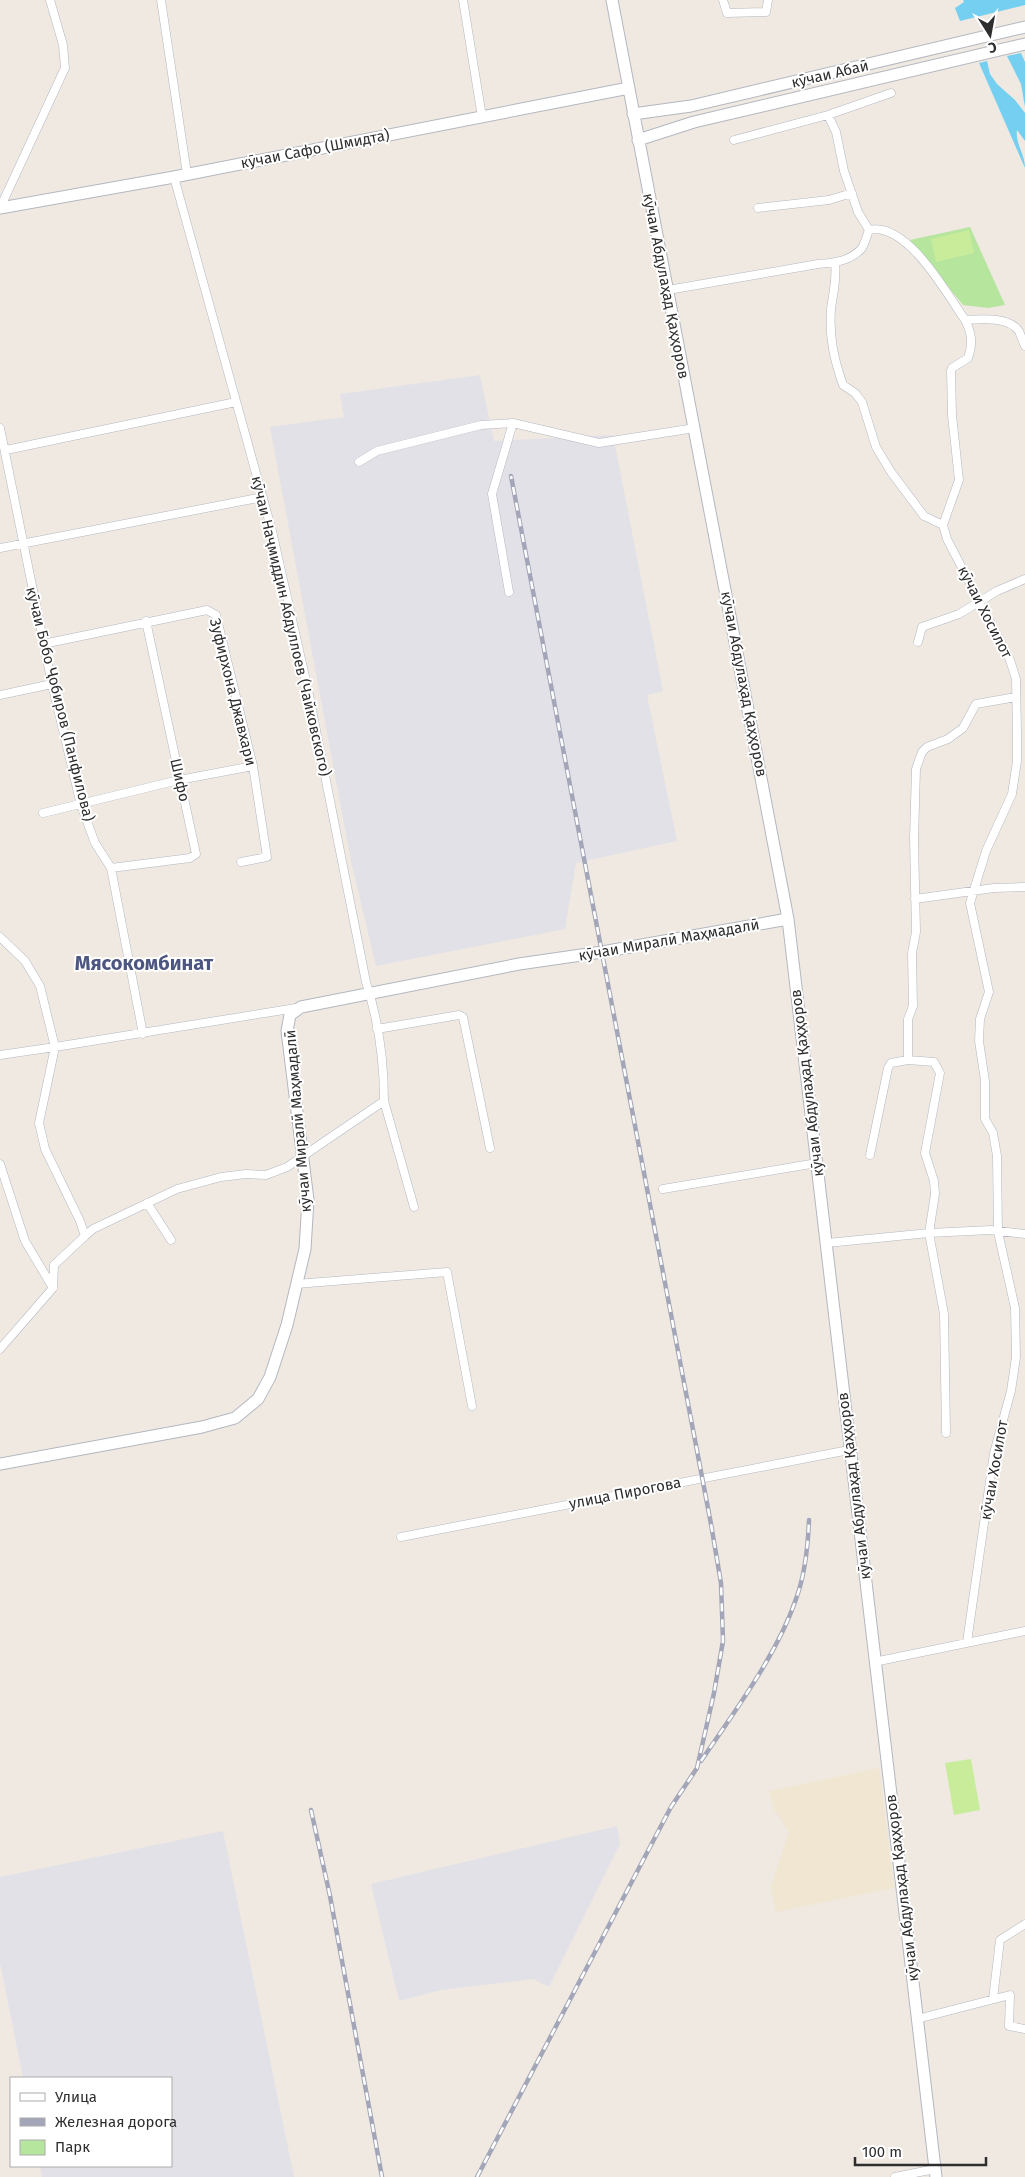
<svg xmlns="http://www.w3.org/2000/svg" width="1025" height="2177" font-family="'Fira Sans',sans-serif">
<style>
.industrial{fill:#e3e1e8}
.education{fill:#f0e6d1}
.green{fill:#b6e59e}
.pitch{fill:#c9ec9a}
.water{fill:#75cff0}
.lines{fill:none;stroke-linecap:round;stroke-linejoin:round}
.street-casing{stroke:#b4b7c1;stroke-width:9}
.secondary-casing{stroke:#b4b7c1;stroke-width:13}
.street{stroke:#fff;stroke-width:8}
.secondary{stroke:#fff;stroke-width:11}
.rail-casing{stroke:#a3a6b8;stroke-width:4.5}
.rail{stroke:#fff;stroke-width:2.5;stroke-dasharray:8;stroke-linecap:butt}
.labels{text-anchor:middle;stroke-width:4;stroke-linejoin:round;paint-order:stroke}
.street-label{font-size:15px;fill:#2e2e2e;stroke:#fff}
.district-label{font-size:20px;font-weight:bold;fill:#4d5680;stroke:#fff}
</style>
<rect width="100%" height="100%" fill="#efe9e1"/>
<!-- industrial -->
<path class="industrial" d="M 480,375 L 494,441 L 613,435 L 663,691 L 647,695 L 677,841 L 576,863 L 565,929 L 376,966 L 351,861 L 270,427 L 344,417 L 340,394 Z
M 617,1826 L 620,1844 L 549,1987 L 533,1979 L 441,1990 L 399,2001 L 371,1884 Z
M 223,1831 L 294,2177 L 42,2177 L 40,2166 L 171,2166 L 171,2078 L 23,2078 L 0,1963 L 0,1877 Z"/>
<!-- education -->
<path class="education" d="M 879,1768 L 894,1888 L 776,1912 L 771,1887 L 789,1832 L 773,1807 L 769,1791 Z"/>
<!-- green -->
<path class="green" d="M 970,227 L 1005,305 L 988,308 L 963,305 L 910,240 Z"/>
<!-- pitch -->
<path class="pitch" d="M 969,230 L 974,253 L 936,262 L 931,239 Z
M 971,1759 L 980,1810 L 954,1815 L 945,1763 Z"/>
<!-- water -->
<path class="water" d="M 963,0 L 1025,0 L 1025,5 L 960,21 L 955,8 L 964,2 Z
M 1021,53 L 1025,62 L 1025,107 L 1021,84 L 1007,56 Z
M 987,61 L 990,74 L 997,84 L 1015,100 L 1025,113 L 1025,141 L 1017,130 C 1015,143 1025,154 1025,168 L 979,63 Z"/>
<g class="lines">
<defs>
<path id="street" d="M 161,0 L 187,174
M 463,0 L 482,117
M 723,0 L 727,13 L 766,12 L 768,0
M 828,115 L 836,132 L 844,171 L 858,212 L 869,230
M 734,140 L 828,115 L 891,93
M 0,208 L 65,68 L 63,45 L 50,0
M 758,208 L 829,200 L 852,193
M 835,263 C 837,279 833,294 831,309 C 829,338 834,359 843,385 L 855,393 L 862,402 L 876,447 L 891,472 L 924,516 L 943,525 L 947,539 L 1010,660 L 1016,679 L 1017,733 L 1017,761 L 1012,794 L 986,851 L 970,903 L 989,992 L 980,1019 L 979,1041 L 985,1081 L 985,1119 L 993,1133 L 997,1156 L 998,1232 L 1015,1308 L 1016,1357 L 1011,1391 L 994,1453 L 967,1642
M 668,290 L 818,264 C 834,263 851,261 862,248 C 865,243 867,235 869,230 C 907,221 947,294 965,320 C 980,319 1008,316 1019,331 C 1021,336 1023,342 1025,346
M 0,428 L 52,684 L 81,805 L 95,843 L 111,868 L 143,1034
M 6,450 L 236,402
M 359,462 L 377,451 L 481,425 L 513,423 L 599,443 L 695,428
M 943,525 L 959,480 L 952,415 L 951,371 L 952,368 L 968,358 C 973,344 972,333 965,320
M 0,548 L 263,497
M 509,592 L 492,494 L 513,423
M 918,642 L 922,627 L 959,614 L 997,591 L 1025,579
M 43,644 L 207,610 L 216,615 L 253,766 L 267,857 L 241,862
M 0,695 L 52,684
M 43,813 L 179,780 L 253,766
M 111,868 L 190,858 L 196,854 L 146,621
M 915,899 L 994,888 L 1025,887
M 0,937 L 25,961 L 40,986 L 55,1047 L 0,1055
M 377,1029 L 459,1015 L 463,1017 L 490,1148
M 908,1060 L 934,1062 L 940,1073 L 925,1153 L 934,1181 L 935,1194 L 929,1233 L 944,1314 L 946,1433
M 384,1101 L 414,1207
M 870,1155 L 888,1068 L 891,1063 L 908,1060 L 908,1019 L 913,1006 L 912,953 L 916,932 L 914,839 L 916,769 L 922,752 L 927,747 L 948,739 L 963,728 L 976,704 L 1016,697
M 0,1164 L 25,1241 L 53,1288
M 663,1189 L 817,1163
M 147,1203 L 171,1240
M 85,1236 L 93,1229 L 177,1189 L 221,1177 L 246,1174 L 266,1175 L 287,1167 L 384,1101 C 384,1061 378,1019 366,982 L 308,690 L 272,531 L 174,177
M 827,1243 L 929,1233 L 991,1230 L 1025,1234
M 296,1284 L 447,1272 L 472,1406
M 0,1349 L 53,1288 L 54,1265 L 85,1236 L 80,1221 L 45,1149 L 39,1123 L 55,1047 L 296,1008
M 401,1537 L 849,1450
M 874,1662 L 1025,1631
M 993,1999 L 1000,1940 L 1025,1924
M 917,2019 L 1010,1995 L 1009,2026 L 1025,2029
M 895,2177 L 935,2169"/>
<path id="secondary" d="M 612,0 L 788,919 L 936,2177
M 633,114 L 691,106 L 1025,27
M 638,140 L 694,122 L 1025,44
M 0,208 L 174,177 L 629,88
M 0,1464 L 202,1427 L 235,1418 L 258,1399 L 270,1377 L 287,1325 L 305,1249 L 308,1200 L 287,1031 L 290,1015 L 301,1007 L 519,964 L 602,952 L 788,919"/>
</defs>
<!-- street casing -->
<use href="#street" class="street-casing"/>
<!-- secondary casing -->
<use href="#secondary" class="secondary-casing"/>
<!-- street -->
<use href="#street" class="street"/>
<!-- secondary -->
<use href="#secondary" class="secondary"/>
<defs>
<path id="rail" d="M 701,1761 C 734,1712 777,1655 796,1599 C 805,1575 808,1545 809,1520
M 311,1810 L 330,1896 L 382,2177
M 477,2177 L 671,1807 L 697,1768 L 714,1693 L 723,1641 L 721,1583 L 711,1524 L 511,476"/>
</defs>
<!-- rail casing -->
<use href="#rail" class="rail-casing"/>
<!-- rail -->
<use href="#rail" class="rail"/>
</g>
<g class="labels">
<!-- street labels -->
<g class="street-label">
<text transform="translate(830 74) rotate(-13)" y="5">кӯчаи Абаӣ</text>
<text transform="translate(315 149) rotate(-11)" y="5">кӯчаи Сафо (Шмидта)</text>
<text transform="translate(666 286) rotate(79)" y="5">кӯчаи Абдулаҳад Қаҳҳоров</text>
<text transform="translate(985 612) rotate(63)" y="5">кӯчаи Хосилот</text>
<text transform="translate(291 626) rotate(77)" y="5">кӯчаи Наҷмиддин Абдуллоев (Чайковского)</text>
<text transform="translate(744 684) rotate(79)" y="5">кӯчаи Абдулаҳад Қаҳҳоров</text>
<text transform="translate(233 692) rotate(76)" y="5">Зуфирхона Джавхари</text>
<text transform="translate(60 704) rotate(76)" y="5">кӯчаи Бобо Ҷобиров (Панфилова)</text>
<text transform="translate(180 780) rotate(77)" y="5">Шифо</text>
<text transform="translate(669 940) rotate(-10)" y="5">кӯчаи Миралӣ Маҳмадалӣ</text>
<text transform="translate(807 1083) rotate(-97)" y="5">кӯчаи Абдулаҳад Қаҳҳоров</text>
<text transform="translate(298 1121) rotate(-95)" y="5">кӯчаи Миралӣ Маҳмадалӣ</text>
<text transform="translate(994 1470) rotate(-80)" y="5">кӯчаи Хосилот</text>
<text transform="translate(854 1486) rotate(-97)" y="5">кӯчаи Абдулаҳад Қаҳҳоров</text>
<text transform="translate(625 1493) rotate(-11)" y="5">улица Пирогова</text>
<text transform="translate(902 1888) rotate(-97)" y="5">кӯчаи Абдулаҳад Қаҳҳоров</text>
</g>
<!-- district labels -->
<g class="district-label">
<text x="144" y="970">Мясокомбинат</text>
</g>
</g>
<!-- legend -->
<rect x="10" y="2077" width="162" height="90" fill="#ffffff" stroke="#ababab"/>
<rect x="20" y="2093" width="25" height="8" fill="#ffffff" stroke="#ababab"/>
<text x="55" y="2102" font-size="15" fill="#2e2e2e">Улица</text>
<rect x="20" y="2118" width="25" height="8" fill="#a3a6b8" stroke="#ababab"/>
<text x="55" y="2127" font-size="15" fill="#2e2e2e">Железная дорога</text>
<rect x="20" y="2140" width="25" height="15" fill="#b6e59e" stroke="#ababab"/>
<text x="55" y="2152" font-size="15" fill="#2e2e2e">Парк</text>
<!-- north arrow -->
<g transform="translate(990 35) rotate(169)" stroke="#ffffff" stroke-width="4" paint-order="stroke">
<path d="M0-4L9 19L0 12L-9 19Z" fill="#2e2e2e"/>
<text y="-8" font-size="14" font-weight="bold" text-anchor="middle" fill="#2e2e2e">С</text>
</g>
<!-- scale -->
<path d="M855 2157v8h131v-8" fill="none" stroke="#2e2e2e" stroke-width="2.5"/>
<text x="862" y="2157" font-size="15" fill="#2e2e2e" stroke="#ffffff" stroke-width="4" paint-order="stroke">100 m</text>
</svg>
